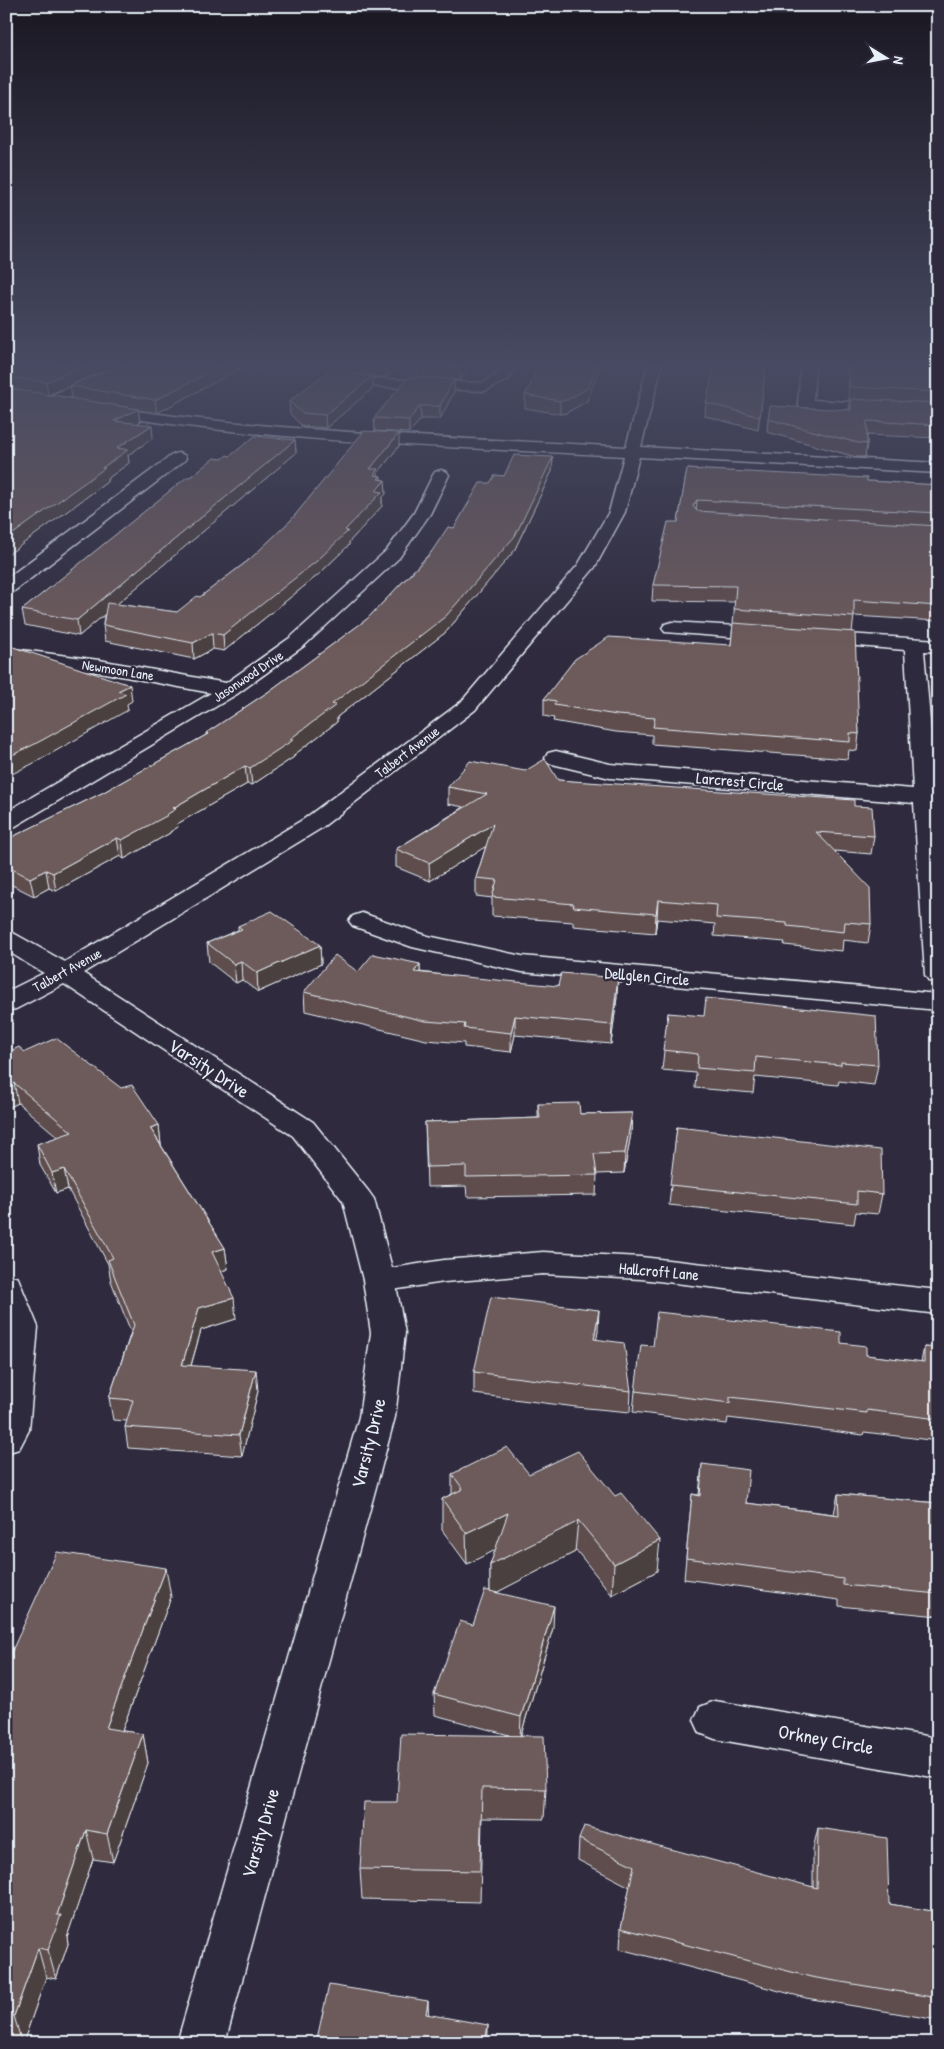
<svg xmlns="http://www.w3.org/2000/svg" width="944" height="2049" font-family="'Patrick Hand',sans-serif">
<style>
.lines{fill:none;stroke-linecap:round;stroke-linejoin:round}
.street-casing{stroke:#e8f1f8;stroke-width:3}
.secondary-casing{stroke:#e8f1f8;stroke-width:3}
.street{fill:#2f2a3d;fill-rule:evenodd}
.secondary{fill:#2f2a3d;fill-rule:evenodd}
.wall{fill:#5e4d4d;stroke:#e8f1f8;fill-rule:evenodd}
.shaded-wall{fill:#4c3f3f;stroke:#e8f1f8}
.building{fill:#6d5a5a;stroke:#e8f1f8}
.labels{text-anchor:middle;stroke-width:4.5;stroke-linejoin:round;paint-order:stroke}
.far-street-label{font-size:14px;fill:#e8f1f8;stroke:#2f2a3d}
.street-label{font-size:16px;fill:#e8f1f8;stroke:#2f2a3d}
.near-street-label{font-size:19px;fill:#e8f1f8;stroke:#2f2a3d}
</style>
<rect width="100%" height="100%" fill="#2f2a3d"/>
<filter id="ink" filterUnits="userSpaceOnUse"><feTurbulence type="fractalNoise" baseFrequency=".02" numOctaves="2"/><feDisplacementMap in="SourceGraphic" scale="10" xChannelSelector="R" yChannelSelector="G"/><feConvolveMatrix kernelMatrix="1 2 1 2 8 2 1 2 1" color-interpolation-filters="sRGB"/></filter>
<g filter="url(#ink)">
<g class="lines">
<defs>
<path id="street" d="M 134,365 L 151,365 L 149,368 L 128,378 L 106,382 L 53,405 L 43,405 L 41,402 L 43,399 L 98,375 L 120,371 Z
M 502,365 L 516,365 L 509,379 L 485,391 L 360,386 L 355,385 L 353,382 L 355,379 L 360,378 L 482,383 L 498,374 Z
M 801,365 L 815,365 L 813,400 L 938,407 L 938,415 L 800,407 L 798,404 Z
M 178,453 L 184,455 L 186,458 L 184,461 L 13,592 L 6,593 L 6,579 L 172,455 Z
M 441,470 L 447,472 L 449,475 L 430,514 L 399,558 L 305,645 L 237,694 L 14,827 L 6,829 L 6,812 L 211,693 L 99,672 L 6,660 L 6,648 L 99,660 L 226,683 L 291,637 L 387,550 L 414,513 L 433,475 L 435,472 Z
M 672,622 L 769,628 L 776,630 L 779,634 L 776,638 L 769,640 L 665,632 L 662,628 L 665,624 Z
M 817,632 L 938,640 L 938,652 L 924,651 L 938,812 L 938,983 L 929,981 L 925,975 L 914,803 L 610,778 L 548,763 L 545,758 L 548,753 L 556,751 L 610,764 L 913,789 L 905,650 L 810,642 L 807,638 L 810,634 Z
M 362,913 L 428,936 L 522,956 L 938,994 L 938,1010 L 522,972 L 412,947 L 353,926 L 349,921 L 353,916 Z
M 6,931 L 15,934 L 74,967 L 78,973 L 74,979 C 53,984 25,961 6,950 Z
M 543,1252 L 641,1257 L 938,1290 L 938,1314 L 641,1279 L 543,1274 L 444,1282 L 379,1292 L 367,1288 L 363,1280 L 367,1272 L 444,1260 Z
M 6,1274 L 18,1278 L 38,1327 L 29,1430 L 19,1449 L 6,1453 Z
M 715,1701 L 938,1738 L 938,1778 L 715,1739 L 700,1733 L 694,1720 L 700,1707 Z"/>
<path id="secondary" d="M 648,365 L 662,365 L 641,447 L 938,463 L 938,473 L 639,457 L 625,512 L 595,567 L 475,710 L 320,829 L 83,973 L 313,1122 L 369,1192 L 374,1199 L 395,1280 L 405,1333 L 395,1417 L 225,2043 L 177,2043 L 359,1417 L 371,1333 L 363,1280 L 343,1201 L 293,1136 L 64,984 L 16,1009 L 6,1011 L 6,992 L 56,967 L 304,819 L 461,702 L 578,565 L 609,512 L 624,456 C 450,447 274,442 102,414 L 97,413 L 95,410 L 97,407 L 102,406 C 275,433 451,437 626,447 Z"/>
</defs>
<!-- street casing -->
<use href="#street" class="street-casing"/>
<!-- secondary casing -->
<use href="#secondary" class="secondary-casing"/>
<!-- street -->
<use href="#street" class="street"/>
<!-- secondary -->
<use href="#secondary" class="secondary"/>
</g>
<!-- wall -->
<path class="wall" d="M 6,365 L 130,365 L 121,369 L 133,365 L 247,365 L 157,413 L 138,410 L 140,422 L 137,423 L 153,438 L 128,455 L 129,463 L 107,479 L 107,482 L 6,556 ZM 104,372 L 70,386 L 72,398 L 49,394 L 98,373 Z
M 337,365 L 402,365 L 387,377 L 373,377 L 373,388 L 326,428 L 302,426 L 290,414 L 289,401 Z
M 418,365 L 469,365 L 460,380 L 454,380 L 454,392 L 440,419 L 421,419 L 409,433 L 375,431 L 374,418 L 417,378 L 417,366 Z
M 766,365 L 758,430 L 705,416 L 706,403 Z
M 847,365 L 938,365 L 938,438 L 867,435 L 867,444 L 865,457 L 856,457 L 767,432 L 768,419 L 849,410 L 850,400 L 849,400 Z
M 525,395 L 587,401 L 566,413 L 560,414 L 525,408 Z
M 295,440 L 296,453 L 117,604 L 177,612 L 200,597 L 399,446 L 378,473 L 378,475 L 381,479 L 386,494 L 382,498 L 382,506 L 349,542 L 349,545 L 318,575 L 224,651 L 213,649 L 194,659 L 105,641 L 103,625 L 104,615 L 79,636 L 25,625 L 22,610 L 190,477 L 222,459 L 230,456 Z
M 553,457 L 552,471 L 514,551 L 446,632 L 337,717 L 337,722 L 294,755 L 294,757 L 252,785 L 247,784 L 177,824 L 178,827 L 170,832 L 170,833 L 124,859 L 120,856 L 56,891 L 49,888 L 34,896 L 6,882 L 6,840 L 102,793 L 206,735 L 206,733 L 268,692 L 367,619 L 454,528 L 490,483 L 504,476 Z
M 687,469 L 867,481 L 938,485 L 938,621 L 854,616 L 852,632 L 859,734 L 857,751 L 849,750 L 848,759 L 652,744 L 652,735 L 616,732 L 553,721 L 554,718 L 544,716 L 544,699 L 731,645 L 735,602 L 652,601 L 653,585 L 678,522 Z
M 558,780 L 854,806 L 874,836 L 871,854 L 835,851 L 871,924 L 868,943 L 843,940 L 842,951 L 784,945 L 785,942 L 714,936 L 715,924 L 657,919 L 655,933 L 573,926 L 573,922 L 492,916 L 492,898 L 476,896 L 476,878 L 486,846 L 430,881 L 396,867 L 396,849 L 464,807 L 448,804 L 448,787 Z
M 238,926 L 320,945 L 321,964 L 258,992 L 242,980 L 236,983 L 209,962 L 207,943 L 238,930 Z
M 420,964 L 420,972 L 617,997 L 611,1044 L 515,1035 L 511,1052 L 464,1047 L 464,1043 L 426,1040 L 305,1011 L 304,992 L 358,972 Z
M 668,1013 L 878,1065 L 874,1085 L 839,1081 L 838,1085 L 755,1077 L 753,1093 L 695,1088 L 696,1073 L 662,1070 Z
M 25,1052 L 159,1125 L 161,1145 L 225,1248 L 228,1269 L 221,1271 L 236,1319 L 201,1330 L 191,1366 L 258,1391 L 242,1456 L 128,1448 L 125,1427 L 127,1421 L 113,1420 L 109,1398 L 131,1332 L 111,1281 L 108,1264 L 68,1189 L 56,1193 L 40,1165 L 37,1144 L 58,1137 L 18,1103 L 8,1108 L 6,1107 L 6,1053 Z
M 538,1104 L 580,1114 L 632,1113 L 631,1133 L 624,1173 L 597,1174 L 596,1195 L 467,1197 L 466,1186 L 427,1187 L 425,1122 L 538,1118 Z
M 677,1127 L 882,1194 L 878,1214 L 856,1212 L 854,1224 L 669,1205 Z
M 598,1331 L 596,1340 L 631,1391 L 630,1412 L 576,1407 L 474,1394 L 474,1372 Z
M 841,1343 L 866,1355 L 921,1362 L 924,1347 L 938,1348 L 938,1441 L 864,1432 L 863,1435 L 728,1418 L 727,1424 L 633,1412 L 635,1391 L 653,1346 Z
M 702,1464 L 746,1503 L 834,1514 L 838,1494 L 938,1503 L 938,1616 L 839,1606 L 839,1600 L 684,1579 L 692,1494 L 699,1495 Z
M 452,1474 L 529,1474 L 657,1571 L 612,1595 L 576,1550 L 575,1552 L 497,1592 L 553,1628 L 521,1735 L 546,1789 L 544,1819 L 482,1818 L 480,1902 L 362,1899 L 360,1869 L 397,1802 L 509,1735 L 435,1715 L 434,1694 L 473,1625 L 490,1591 L 490,1565 L 496,1549 L 467,1564 L 442,1530 L 442,1499 L 452,1494 Z
M 171,1597 L 122,1731 L 143,1734 L 148,1763 L 113,1862 L 93,1859 L 67,1937 L 68,1944 L 56,1979 L 46,1977 L 23,2043 L 14,2043 L 7,2042 L 6,2043 L 6,1664 Z
M 818,1828 L 889,1904 L 938,1912 L 938,2020 L 806,1998 L 620,1949 L 621,1928 L 630,1887 L 578,1860 L 579,1839 L 813,1887 L 813,1849 Z"/>
<!-- shaded-wall -->
<path class="shaded-wall" d="M 87,365 L 130,365 L 119,369 L 98,373 L 48,395 L 46,382 Z
M 223,365 L 247,365 L 157,413 L 155,400 Z
M 258,365 L 268,365 L 259,371 Z
M 357,365 L 360,365 L 360,376 L 351,383 L 351,371 L 353,366 Z
M 386,365 L 402,365 L 387,377 Z
M 462,365 L 469,365 L 460,380 L 460,368 Z
M 597,365 L 601,365 L 587,401 L 566,413 L 560,414 L 560,401 Z
M 373,376 L 373,388 L 326,428 L 325,415 Z
M 454,379 L 454,392 L 440,419 L 440,406 Z
M 420,406 L 421,419 L 409,433 L 409,420 Z
M 138,409 L 140,422 L 116,434 L 114,421 Z
M 152,425 L 153,438 L 128,455 L 129,463 L 107,479 L 107,482 L 6,556 L 6,539 L 102,468 L 117,448 Z
M 399,433 L 399,446 L 378,473 L 378,478 L 381,476 L 381,485 L 385,480 L 386,494 L 382,498 L 382,506 L 349,542 L 349,545 L 318,575 L 224,651 L 223,635 L 345,530 L 370,469 Z
M 295,440 L 296,453 L 79,636 L 77,620 Z
M 553,457 L 552,471 L 514,551 L 446,632 L 337,717 L 337,722 L 294,755 L 294,757 L 252,785 L 250,768 L 290,739 Z
M 697,500 L 696,514 L 693,506 Z
M 212,633 L 213,649 L 194,659 L 193,643 Z
M 130,685 L 132,701 L 127,704 L 128,710 L 38,761 L 6,777 L 6,758 L 118,691 Z
M 245,766 L 247,784 L 177,824 L 178,827 L 170,832 L 170,833 L 124,859 L 122,840 L 166,815 L 173,808 Z
M 493,824 L 493,842 L 430,881 L 429,863 Z
M 117,838 L 120,856 L 56,891 L 53,873 Z
M 46,870 L 49,888 L 34,896 L 30,878 Z
M 658,900 L 657,919 L 655,933 L 656,914 Z
M 320,945 L 321,964 L 258,992 L 257,973 Z
M 241,961 L 242,980 L 236,983 L 234,964 Z
M 420,964 L 420,983 L 414,972 Z
M 618,978 L 617,997 L 611,1044 L 612,1025 Z
M 515,1016 L 515,1035 L 511,1052 L 511,1033 Z
M 14,1083 L 18,1103 L 8,1108 L 6,1098 L 6,1087 Z
M 632,1113 L 631,1133 L 624,1173 L 625,1153 Z
M 159,1125 L 161,1145 L 150,1128 Z
M 64,1169 L 68,1189 L 56,1193 L 52,1173 Z
M 225,1248 L 228,1269 L 214,1273 L 212,1252 Z
M 234,1298 L 236,1319 L 201,1330 L 185,1386 L 182,1365 L 199,1308 Z
M 599,1310 L 598,1331 L 593,1361 L 594,1339 Z
M 256,1370 L 258,1391 L 242,1456 L 239,1435 Z
M 508,1513 L 508,1544 L 467,1564 L 466,1533 Z
M 578,1520 L 575,1552 L 490,1596 L 490,1565 Z
M 660,1540 L 657,1571 L 612,1595 L 614,1564 Z
M 166,1568 L 171,1597 L 112,1758 L 106,1728 Z
M 554,1606 L 553,1628 L 520,1738 L 521,1717 Z
M 143,1734 L 148,1763 L 113,1862 L 107,1834 Z
M 86,1830 L 93,1859 L 67,1937 L 68,1944 L 56,1979 L 48,1950 L 57,1915 Z
M 38,1948 L 46,1977 L 23,2043 L 22,2043 L 14,2016 Z
M 428,2001 L 429,2022 L 426,2014 Z
M 488,2025 L 488,2043 L 485,2043 Z"/>
<!-- building -->
<path class="building" d="M 6,365 L 87,365 L 46,382 L 6,377 Z
M 133,365 L 223,365 L 155,400 L 70,386 L 105,371 L 127,367 Z
M 337,365 L 357,365 L 353,366 L 351,371 L 354,374 L 373,376 L 325,415 L 302,413 L 289,401 Z
M 418,365 L 462,365 L 460,368 L 417,366 Z
M 540,365 L 597,365 L 588,388 L 567,400 L 560,401 L 525,395 Z
M 714,365 L 766,365 L 760,417 L 706,403 Z
M 849,365 L 938,365 L 938,392 L 850,387 Z
M 408,377 L 454,379 L 440,406 L 420,406 L 409,420 L 374,418 Z
M 6,388 L 138,409 L 114,421 L 152,425 L 117,448 L 128,450 L 102,468 L 105,468 L 6,539 Z
M 851,399 L 938,403 L 938,425 L 867,421 L 867,444 L 858,443 L 768,419 L 770,406 L 851,410 Z
M 364,431 L 399,433 L 370,469 L 378,469 L 374,475 L 381,476 L 378,479 L 385,480 L 376,491 L 382,492 L 345,530 L 348,531 L 318,560 L 223,635 L 212,633 L 193,643 L 103,625 L 107,603 L 177,612 L 197,596 L 200,597 L 249,560 L 291,520 Z
M 255,436 L 295,440 L 77,620 L 22,610 L 187,477 L 190,477 L 214,458 L 222,459 L 227,455 L 230,456 Z
M 514,455 L 553,457 L 515,536 L 446,616 L 332,704 L 336,705 L 290,739 L 293,740 L 250,768 L 245,766 L 173,808 L 176,809 L 166,815 L 168,815 L 122,840 L 117,838 L 53,873 L 46,870 L 30,878 L 6,866 L 6,840 L 102,793 L 208,734 L 206,733 L 268,692 L 367,619 L 430,554 L 448,527 L 454,528 L 480,483 L 490,483 L 495,475 L 504,476 Z
M 687,469 L 867,478 L 867,481 L 938,485 L 938,513 L 697,500 L 693,506 L 697,511 L 938,526 L 938,606 L 854,600 L 854,617 L 734,609 L 736,586 L 653,585 L 668,522 L 678,522 Z
M 733,623 L 855,632 L 859,734 L 850,733 L 850,742 L 653,727 L 655,718 L 617,715 L 554,705 L 556,701 L 544,699 L 575,659 L 609,637 L 731,645 Z
M 6,646 L 13,647 L 130,685 L 118,691 L 126,694 L 35,744 L 6,758 Z
M 545,759 L 558,780 L 854,800 L 854,806 L 872,807 L 874,836 L 816,832 L 870,888 L 871,924 L 845,922 L 844,932 L 787,926 L 787,923 L 716,918 L 717,905 L 658,900 L 656,914 L 573,907 L 574,904 L 492,897 L 497,880 L 476,878 L 493,824 L 429,863 L 396,849 L 487,794 L 448,787 L 470,761 L 525,771 Z
M 272,911 L 320,945 L 257,973 L 241,961 L 234,964 L 207,943 L 242,929 L 238,926 Z
M 373,954 L 420,964 L 414,972 L 558,986 L 561,973 L 618,978 L 612,1025 L 515,1016 L 511,1033 L 464,1028 L 465,1024 L 425,1021 L 304,992 L 335,955 L 358,972 Z
M 706,998 L 876,1016 L 878,1065 L 841,1062 L 841,1065 L 756,1057 L 755,1073 L 697,1068 L 698,1054 L 663,1050 L 668,1013 L 704,1016 Z
M 56,1038 L 121,1088 L 132,1085 L 159,1125 L 150,1128 L 225,1248 L 212,1252 L 234,1298 L 199,1308 L 182,1365 L 256,1370 L 239,1435 L 125,1427 L 133,1400 L 109,1398 L 134,1325 L 108,1260 L 113,1258 L 64,1169 L 52,1173 L 37,1144 L 72,1132 L 14,1083 L 6,1087 L 6,1053 L 19,1047 L 25,1052 Z
M 579,1103 L 580,1114 L 632,1113 L 625,1153 L 594,1154 L 597,1175 L 466,1177 L 466,1166 L 427,1167 L 425,1122 L 540,1118 L 538,1104 Z
M 677,1127 L 881,1150 L 882,1194 L 857,1191 L 857,1204 L 670,1185 Z
M 491,1297 L 599,1310 L 594,1339 L 624,1343 L 631,1391 L 577,1385 L 474,1372 Z
M 657,1312 L 841,1332 L 841,1343 L 866,1346 L 866,1355 L 924,1362 L 924,1347 L 938,1348 L 938,1419 L 867,1410 L 867,1413 L 730,1397 L 730,1403 L 635,1391 L 641,1345 L 653,1346 Z
M 507,1447 L 529,1474 L 578,1451 L 615,1496 L 621,1493 L 660,1540 L 614,1564 L 578,1520 L 577,1522 L 490,1565 L 508,1513 L 466,1533 L 442,1499 L 463,1489 L 452,1474 Z
M 702,1464 L 749,1470 L 746,1503 L 839,1515 L 838,1494 L 938,1503 L 938,1594 L 843,1585 L 843,1579 L 686,1558 L 692,1494 L 700,1496 Z
M 57,1552 L 166,1568 L 106,1728 L 143,1734 L 107,1834 L 86,1830 L 57,1915 L 61,1915 L 48,1950 L 38,1948 L 14,2016 L 6,2015 L 6,1821 L 8,1817 L 6,1816 L 6,1664 Z
M 485,1590 L 554,1606 L 521,1717 L 434,1694 L 460,1621 L 473,1625 Z
M 401,1734 L 544,1736 L 546,1789 L 482,1788 L 480,1871 L 360,1869 L 364,1802 L 397,1802 Z
M 584,1826 L 817,1888 L 818,1828 L 887,1838 L 889,1904 L 938,1912 L 938,1998 L 811,1977 L 621,1928 L 634,1866 L 579,1839 Z
M 329,1985 L 428,2001 L 426,2014 L 488,2025 L 485,2043 L 316,2043 Z"/>
</g>
<!-- sky -->
<linearGradient id="sky" x2="0" y2="1"><stop stop-color="#1a1722"/><stop offset="0.56" stop-color="#474a62"/><stop offset="1" stop-color="#474a62" stop-opacity="0"/></linearGradient>
<rect width="944" height="652" fill="url(#sky)"/>
<g class="labels">
<!-- far-street labels -->
<g class="far-street-label">
<text transform="translate(118 670) rotate(9)" y="5">Newmoon Lane</text>
<text transform="translate(248 676) rotate(-34)" y="5">Jasonwood Drive</text>
<text transform="translate(407 752) rotate(-37)" y="5">Talbert Avenue</text>
<text transform="translate(67 970) rotate(-29)" y="5">Talbert Avenue</text>
</g>
<!-- street labels -->
<g class="street-label">
<text transform="translate(740 781) rotate(5)" y="6">Larcrest Circle</text>
<text transform="translate(647 976) rotate(5)" y="6">Dellglen Circle</text>
<text transform="translate(659 1271) rotate(5)" y="6">Hallcroft Lane</text>
</g>
<!-- near-street labels -->
<g class="near-street-label">
<text transform="translate(209 1068) rotate(33)" y="7">Varsity Drive</text>
<text transform="translate(368 1443) rotate(-76)" y="7">Varsity Drive</text>
<text transform="translate(826 1739) rotate(10)" y="7">Orkney Circle</text>
<text transform="translate(260 1833) rotate(-74)" y="7">Varsity Drive</text>
</g>
</g>
<!-- margin -->
<rect width="944" height="2049" fill="none" stroke="#2f2a3d" stroke-width="25"/>
<rect x="12" y="12" width="919" height="2024" fill="none" stroke="#e8f1f8" stroke-width="2" filter="url(#ink)"/>
<!-- north arrow -->
<g transform="translate(886 58) rotate(100)" stroke="#2f2a3d" stroke-width="4" paint-order="stroke">
<path d="M0-4L9 19L0 12L-9 19Z" fill="#e8f1f8"/>
<text y="-8" font-size="14" font-weight="bold" text-anchor="middle" fill="#e8f1f8">N</text>
</g>
</svg>
